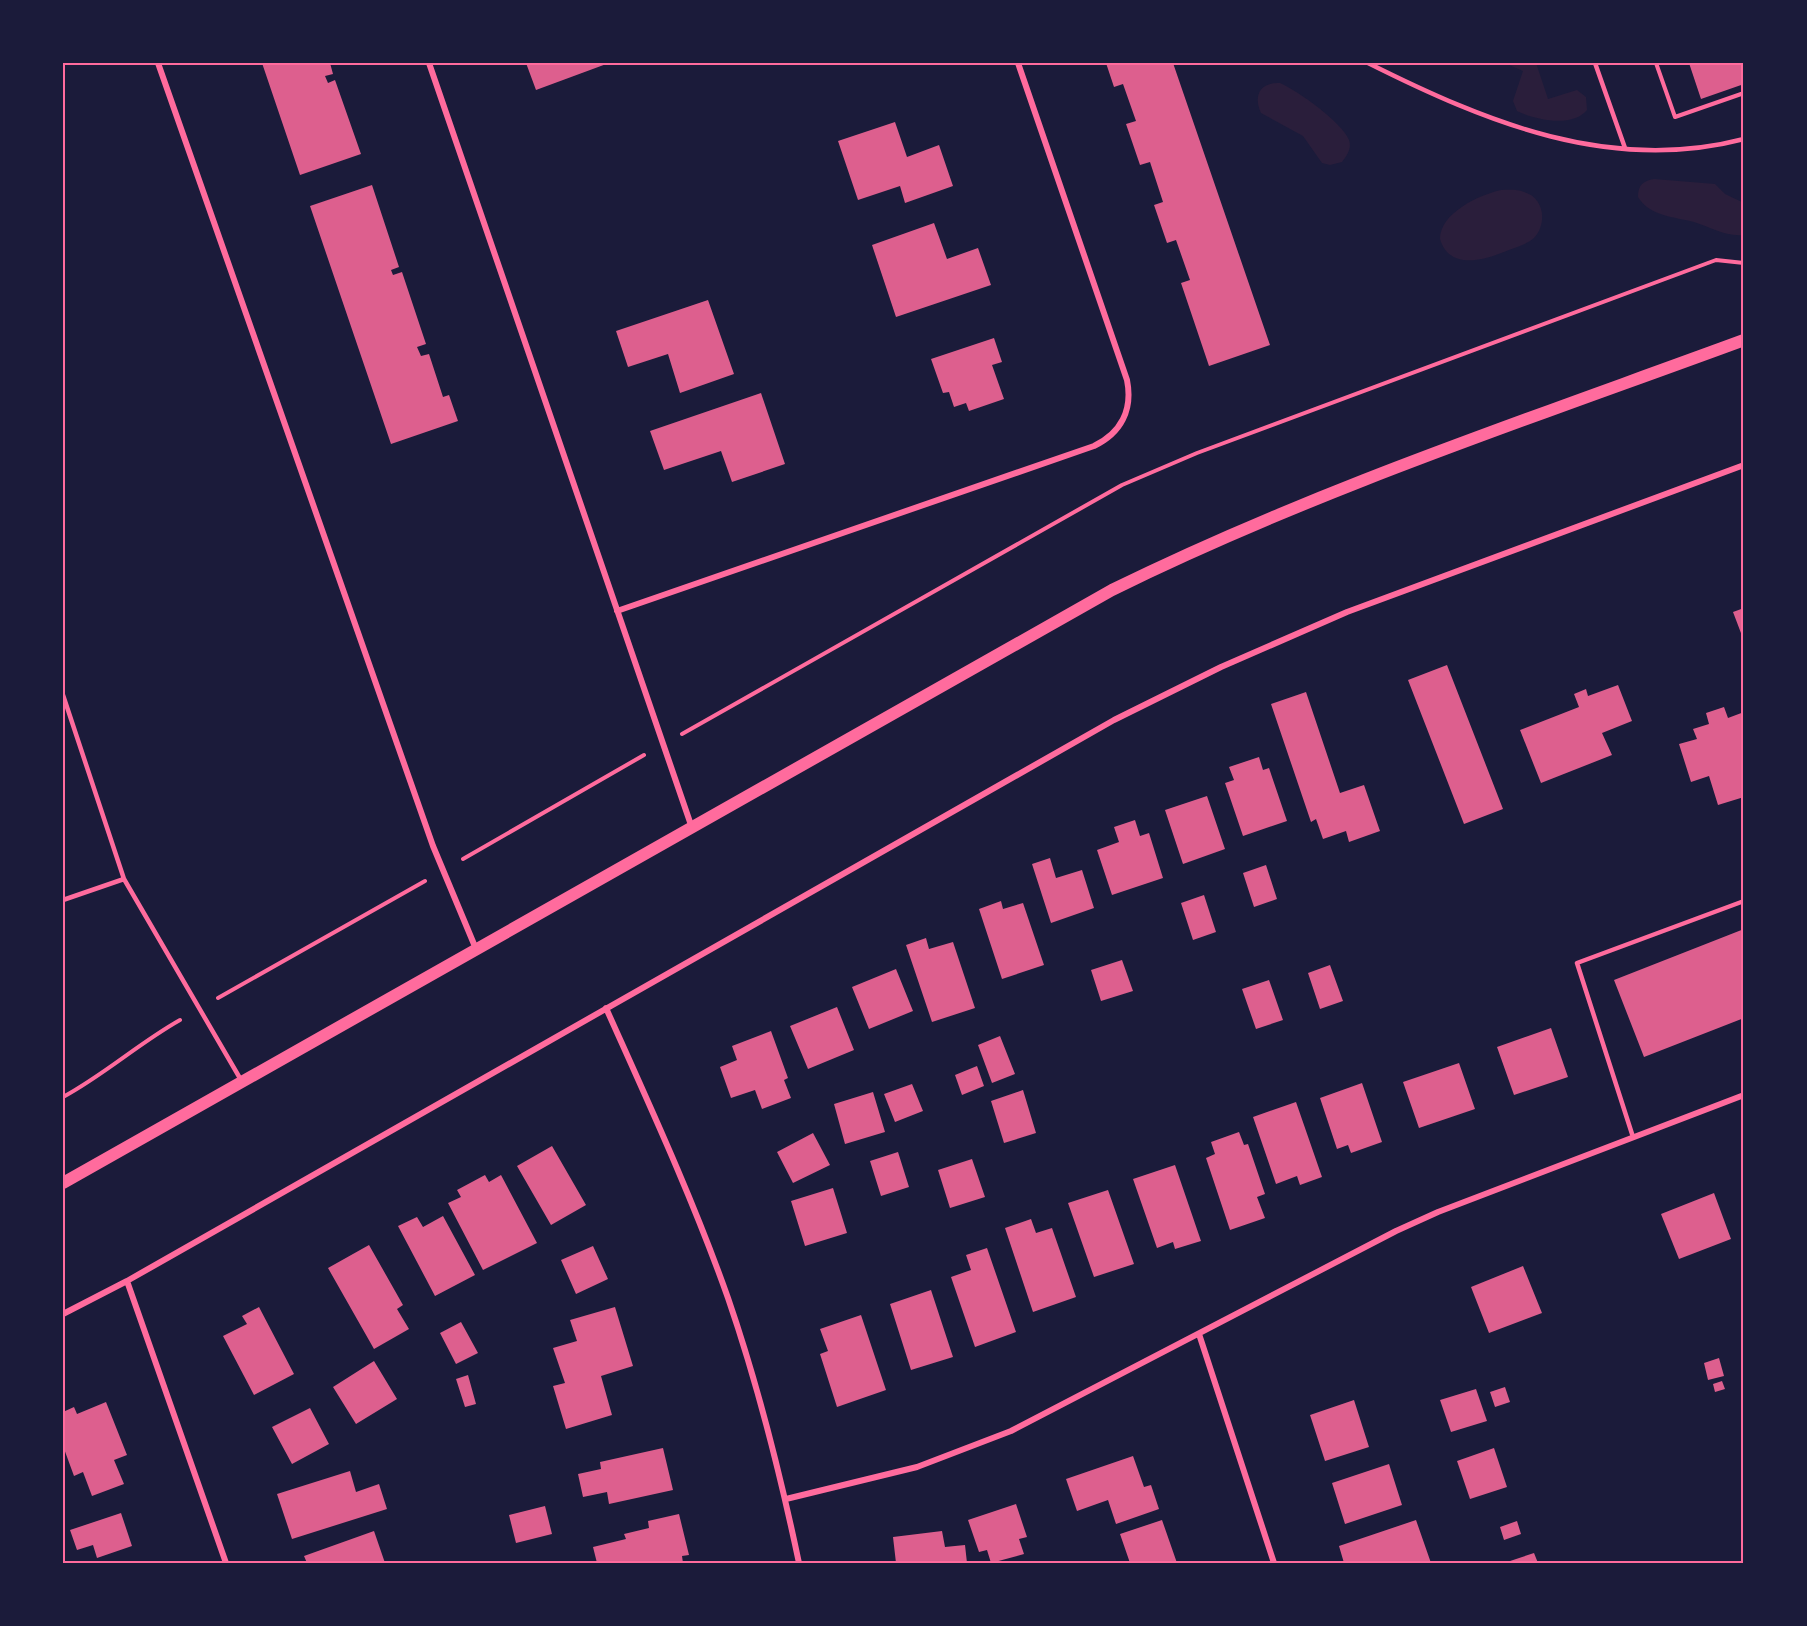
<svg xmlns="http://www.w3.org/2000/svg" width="1807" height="1626" font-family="Raleway,sans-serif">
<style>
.green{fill:#2a1e3b}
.building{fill:#dd5f8e}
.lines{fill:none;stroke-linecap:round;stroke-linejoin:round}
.path{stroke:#ff6b9d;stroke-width:4}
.service{stroke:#ff6b9d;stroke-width:4.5}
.minor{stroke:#ff6b9d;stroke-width:6}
.secondary{stroke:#ff6b9d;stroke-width:12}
.neatline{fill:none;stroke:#ff6b9d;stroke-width:2}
</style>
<rect width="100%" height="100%" fill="#1b1b3a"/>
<!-- green -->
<path class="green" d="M 1505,63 L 1536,63 L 1548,99 L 1577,90 L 1586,97 L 1587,110 C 1572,128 1536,120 1517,111 L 1513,101 L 1523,71 Z
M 1280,83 C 1298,91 1342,122 1349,140 C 1352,149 1347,155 1342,162 L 1330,165 L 1322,163 L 1303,136 L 1261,113 C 1253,96 1260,82 1280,83 Z
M 1654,179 L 1715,184 L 1725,194 L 1744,203 L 1744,235 C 1725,237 1711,227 1694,222 C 1675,217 1649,216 1638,197 C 1638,185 1643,181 1654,179 Z
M 1501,190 C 1508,190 1517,189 1524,192 C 1545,198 1547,224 1534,238 C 1527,244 1517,247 1509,250 C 1487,259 1450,272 1440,239 C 1440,213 1479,195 1501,190 Z"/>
<!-- building -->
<path class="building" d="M 262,63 L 330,63 L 333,74 L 325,76 L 328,83 L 335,80 L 361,154 L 300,175 Z
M 526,63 L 609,63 L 536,90 Z
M 1106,63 L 1173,63 L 1270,345 L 1209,366 L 1181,283 L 1190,280 L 1176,240 L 1167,243 L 1154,205 L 1163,202 L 1150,162 L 1140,165 L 1126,124 L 1136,121 L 1123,84 L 1114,87 Z
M 1689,63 L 1744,63 L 1744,84 L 1701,99 Z
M 895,122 L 907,157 L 939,145 L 953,186 L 905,203 L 900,186 L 858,200 L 838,141 Z
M 372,185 L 399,267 L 391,270 L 393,275 L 402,272 L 426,344 L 417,347 L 421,356 L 429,354 L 443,397 L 449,395 L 458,421 L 391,444 L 310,206 Z
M 934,223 L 947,259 L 978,248 L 991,285 L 896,317 L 872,245 Z
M 708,300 L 734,374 L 680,393 L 668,354 L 628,367 L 616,331 Z
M 994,338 L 1002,362 L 992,365 L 1004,399 L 969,411 L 966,403 L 954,407 L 949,392 L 943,393 L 931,359 Z
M 761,393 L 785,464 L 732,482 L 721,451 L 664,470 L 650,431 Z
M 1744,608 L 1744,641 L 1733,612 Z
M 1447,665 L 1503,809 L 1464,824 L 1408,680 Z
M 1618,685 L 1632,721 L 1602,733 L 1612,755 L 1541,783 L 1520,730 L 1579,707 L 1574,694 L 1586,689 L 1588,696 Z
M 1306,692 L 1340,793 L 1364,785 L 1380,831 L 1349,842 L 1346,831 L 1323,839 L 1316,819 L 1311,822 L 1271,704 Z
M 1724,707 L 1728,718 L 1744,712 L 1744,797 L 1718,805 L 1709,776 L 1691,782 L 1679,744 L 1697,739 L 1693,729 L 1709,724 L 1706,713 Z
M 1259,757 L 1263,770 L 1269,768 L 1287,821 L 1243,836 L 1225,783 L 1234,780 L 1229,767 Z
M 1207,796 L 1225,849 L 1183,864 L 1165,810 Z
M 1135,820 L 1140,836 L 1149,833 L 1163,878 L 1112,895 L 1097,850 L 1119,842 L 1114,827 Z
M 1050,858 L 1056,878 L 1082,870 L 1094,908 L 1051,923 L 1032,864 Z
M 1266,865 L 1277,899 L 1254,907 L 1243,873 Z
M 1204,895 L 1216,932 L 1193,940 L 1181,903 Z
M 1001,901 L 1003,909 L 1023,903 L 1044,965 L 1002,979 L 979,909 Z
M 1744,929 L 1744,1018 L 1644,1057 L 1614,980 Z
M 926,938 L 929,949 L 953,942 L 975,1008 L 932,1022 L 906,945 Z
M 1122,960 L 1133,991 L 1101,1001 L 1091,970 Z
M 1330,965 L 1343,1001 L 1320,1009 L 1308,973 Z
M 896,969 L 913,1011 L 869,1029 L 852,987 Z
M 1269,980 L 1283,1020 L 1256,1029 L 1242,989 Z
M 837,1007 L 854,1050 L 808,1069 L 790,1026 Z
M 1551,1028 L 1568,1077 L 1514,1095 L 1497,1047 Z
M 771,1031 L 788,1078 L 784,1080 L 791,1098 L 762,1109 L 755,1090 L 731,1098 L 720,1067 L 737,1060 L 732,1046 Z
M 1000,1036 L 1015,1074 L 992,1083 L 978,1045 Z
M 1459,1063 L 1475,1109 L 1419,1128 L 1403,1082 Z
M 977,1066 L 984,1086 L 962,1095 L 955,1075 Z
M 1362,1083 L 1382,1142 L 1351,1153 L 1348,1145 L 1337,1149 L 1320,1098 Z
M 912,1084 L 923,1111 L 895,1122 L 884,1094 Z
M 1023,1090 L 1036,1133 L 1004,1143 L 991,1101 Z
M 873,1092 L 885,1132 L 845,1144 L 834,1104 Z
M 1296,1102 L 1322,1177 L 1300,1185 L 1297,1176 L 1276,1184 L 1253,1117 Z
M 1239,1132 L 1244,1145 L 1248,1144 L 1265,1194 L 1257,1197 L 1265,1218 L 1230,1230 L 1206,1158 L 1215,1154 L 1211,1142 Z
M 813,1133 L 830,1165 L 793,1183 L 777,1152 Z
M 552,1146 L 586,1205 L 551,1225 L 517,1166 Z
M 898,1152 L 909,1187 L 881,1196 L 870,1161 Z
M 972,1159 L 985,1197 L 950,1208 L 938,1170 Z
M 1175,1165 L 1201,1241 L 1175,1249 L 1173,1242 L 1157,1248 L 1133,1179 Z
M 485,1175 L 489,1182 L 501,1175 L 537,1243 L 483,1270 L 448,1203 L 461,1197 L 457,1190 Z
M 833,1188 L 847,1233 L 805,1246 L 791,1201 Z
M 1108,1190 L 1134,1264 L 1094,1277 L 1068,1203 Z
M 1714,1193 L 1731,1239 L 1679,1259 L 1661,1214 Z
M 443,1216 L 475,1275 L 435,1296 L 398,1226 L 417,1217 L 423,1227 Z
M 1031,1219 L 1036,1233 L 1052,1228 L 1076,1297 L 1033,1312 L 1005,1228 Z
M 369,1245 L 403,1305 L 397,1309 L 409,1329 L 374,1349 L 328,1268 Z
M 593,1246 L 608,1279 L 576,1294 L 561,1260 Z
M 987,1248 L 1016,1332 L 975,1347 L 951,1277 L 971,1270 L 966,1255 Z
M 1523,1266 L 1542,1313 L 1489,1333 L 1471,1287 Z
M 931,1290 L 953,1357 L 911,1370 L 890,1304 Z
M 259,1307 L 294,1374 L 254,1395 L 223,1336 L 247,1324 L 242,1316 Z
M 615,1307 L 633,1366 L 601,1376 L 612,1415 L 566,1429 L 553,1386 L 565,1383 L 553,1348 L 577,1341 L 570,1320 Z
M 861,1315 L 886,1390 L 837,1407 L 820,1354 L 828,1351 L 820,1329 Z
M 461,1322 L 478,1353 L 456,1364 L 440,1333 Z
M 1719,1358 L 1724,1376 L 1708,1380 L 1704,1363 Z
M 374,1361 L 397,1399 L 356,1424 L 333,1387 Z
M 468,1375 L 476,1404 L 465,1407 L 456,1379 Z
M 1722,1381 L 1725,1389 L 1715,1392 L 1713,1384 Z
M 1505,1387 L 1510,1402 L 1495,1407 L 1490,1392 Z
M 1476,1389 L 1487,1421 L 1451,1432 L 1440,1400 Z
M 1354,1400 L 1369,1447 L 1325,1461 L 1310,1415 Z
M 106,1402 L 127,1455 L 114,1460 L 124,1484 L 92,1496 L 83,1472 L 74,1476 L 63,1446 L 63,1412 L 74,1407 L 77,1414 Z
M 310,1408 L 329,1444 L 292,1464 L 272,1427 Z
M 663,1448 L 673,1490 L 609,1504 L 607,1492 L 583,1497 L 578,1474 L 601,1469 L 600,1462 Z
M 1494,1448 L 1507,1487 L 1470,1499 L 1457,1461 Z
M 1133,1456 L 1144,1487 L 1151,1485 L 1159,1509 L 1116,1524 L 1108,1500 L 1077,1511 L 1066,1479 Z
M 1389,1464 L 1402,1505 L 1345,1524 L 1332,1483 Z
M 350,1471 L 356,1492 L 379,1484 L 387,1509 L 292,1539 L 277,1494 Z
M 1016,1504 L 1027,1537 L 1019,1539 L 1024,1554 L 991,1563 L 987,1550 L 979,1552 L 968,1520 Z
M 545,1506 L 552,1534 L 516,1543 L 509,1515 Z
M 121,1513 L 132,1546 L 97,1558 L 93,1545 L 77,1550 L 70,1530 Z
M 679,1514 L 689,1555 L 682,1556 L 683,1563 L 597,1563 L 593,1547 L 626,1539 L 624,1534 L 649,1528 L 648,1521 Z
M 1162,1520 L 1177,1563 L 1130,1563 L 1120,1534 Z
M 1416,1520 L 1431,1563 L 1344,1563 L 1339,1546 Z
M 1517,1521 L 1521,1534 L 1504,1540 L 1500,1527 Z
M 374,1531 L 385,1563 L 307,1563 L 304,1556 Z
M 942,1531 L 945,1547 L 965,1545 L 967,1563 L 896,1563 L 893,1537 Z
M 1534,1553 L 1538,1563 L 1504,1563 Z"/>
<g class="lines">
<!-- path -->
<path class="path" d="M 1656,63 L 1675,117 L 1744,93
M 682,734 L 1122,485 L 1197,453 L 1716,260 L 1744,263
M 463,859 L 644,755
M 218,998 L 425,881
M 63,1097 C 104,1075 139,1043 180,1020"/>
<!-- service -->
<path class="service" d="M 1368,63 C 1486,122 1610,174 1744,139
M 1595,63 L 1625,148
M 63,695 L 124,879 L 241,1080
M 63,900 L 124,879
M 1633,1137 L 1577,963 L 1744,901"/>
<!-- minor -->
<path class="minor" d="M 158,63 L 433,846 L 476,949
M 429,63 L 691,825
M 617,611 L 1094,446 C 1121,433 1133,410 1127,380 L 1018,63
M 606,1008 C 649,1104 693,1199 728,1298 C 758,1385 780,1473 799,1563
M 127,1281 L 226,1563
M 63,1314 L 127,1281 L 1114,720 L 1221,667 L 1347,612 L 1744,465
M 1199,1334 L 1274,1563
M 786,1499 L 917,1467 L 1011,1431 L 1396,1231 L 1438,1212 L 1744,1095"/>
<!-- secondary -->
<path class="secondary" d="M 63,1183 L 1112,590 C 1315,490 1532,418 1744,340"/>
</g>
<!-- border -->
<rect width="1807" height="1626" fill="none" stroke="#1b1b3a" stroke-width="129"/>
<rect x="64" y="64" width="1678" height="1498" class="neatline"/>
</svg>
